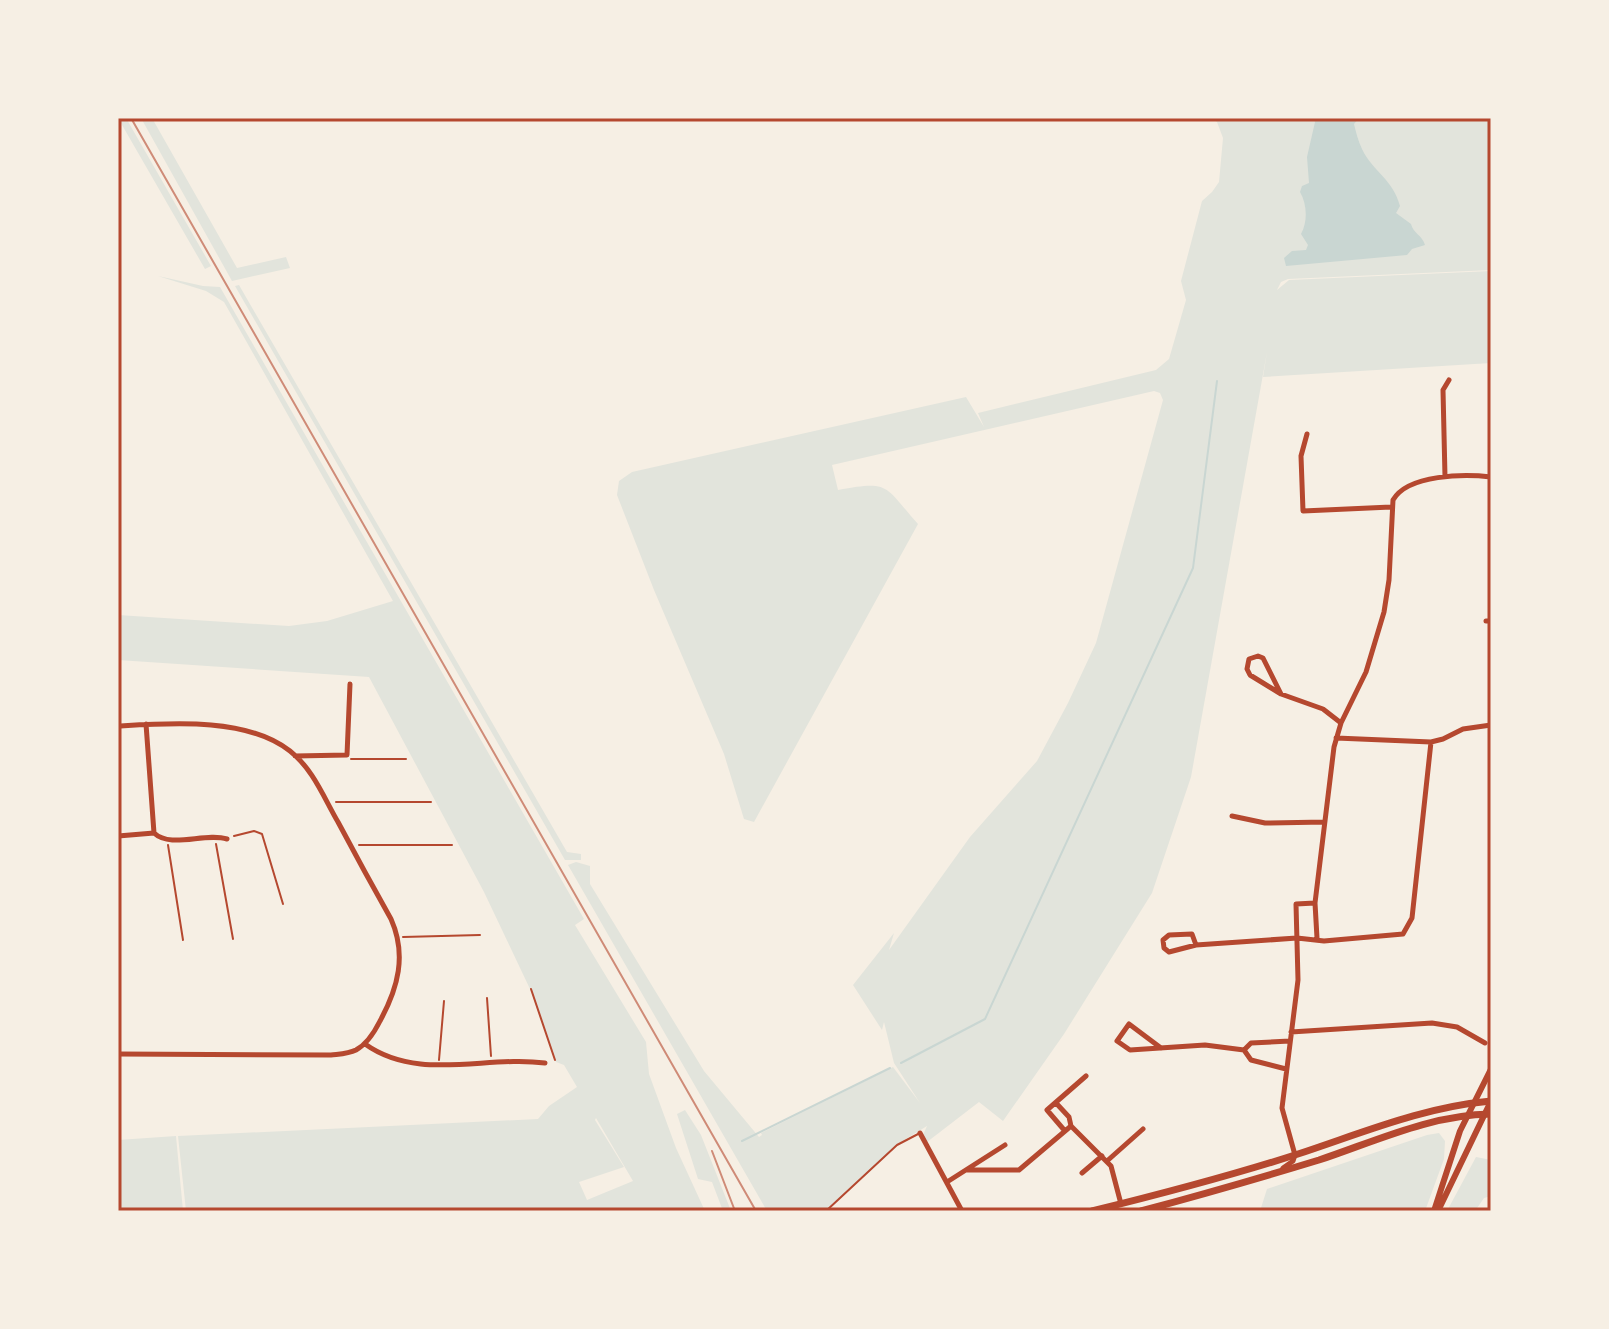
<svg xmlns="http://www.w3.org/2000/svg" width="1609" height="1329" font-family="Spectral,serif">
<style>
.green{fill:#e2e4dc;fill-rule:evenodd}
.water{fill:#c9d6d2}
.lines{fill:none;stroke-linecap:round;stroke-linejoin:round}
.stream{stroke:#c9d6d2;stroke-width:2}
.path{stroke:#b5482f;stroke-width:2}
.service{stroke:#b5482f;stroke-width:2}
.minor{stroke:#b5482f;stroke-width:5}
.tertiary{stroke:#b5482f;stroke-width:6}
.secondary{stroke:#b5482f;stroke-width:7}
.rail{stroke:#cf8b77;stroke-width:2}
.neatline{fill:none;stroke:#b5482f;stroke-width:3}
</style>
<rect width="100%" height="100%" fill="#f6efe4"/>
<!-- green -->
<path class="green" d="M 118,118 L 126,118 L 211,266 L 205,269 Z
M 141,118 L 152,118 L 237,268 L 286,257 L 290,268 L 232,281 Z
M 1211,118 L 1491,118 L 1491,270 L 1288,279 L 1281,282 L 1277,290 L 1289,280 L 1491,271 L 1491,363 L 1263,377 L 1267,352 L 1191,777 L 1152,893 L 1064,1034 L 1003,1121 L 979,1102 L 927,1142 L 923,1135 L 927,1126 L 896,1145 L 825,1211 L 767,1211 L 568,865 L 576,862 L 590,866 L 590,884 L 704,1071 L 759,1137 L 762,1135 L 761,1133 L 893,1067 L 920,1103 L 894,1063 L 884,1022 L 882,1030 L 853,985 L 894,933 L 889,950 L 970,837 L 1037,761 L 1068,703 L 1096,643 L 1163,400 L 1160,393 L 1154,391 L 832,465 L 838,490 C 891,480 884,486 918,524 L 754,822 L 744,819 L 724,754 L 654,590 L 617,495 L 619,481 L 632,472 L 966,397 L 984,427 L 978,413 L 1156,370 L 1169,359 L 1186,300 L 1181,281 L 1202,201 L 1212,192 L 1219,182 L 1223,138 L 1217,122 Z
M 158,276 L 203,286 L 220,287 L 584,919 L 575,925 L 646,1042 L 649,1074 L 676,1148 L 705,1211 L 186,1211 L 178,1136 L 538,1119 L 549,1106 L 577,1087 L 564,1065 L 556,1062 L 530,989 L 484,892 L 369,677 L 118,660 L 118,615 L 289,626 L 327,621 L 393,601 L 224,302 L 206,291 ZM 596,1118 L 633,1181 L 587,1200 L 579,1182 L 624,1167 L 595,1120 Z
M 239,285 L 567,852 L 581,854 L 581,860 L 565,860 L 235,286 Z
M 685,1110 L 701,1135 L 731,1211 L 723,1211 L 712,1182 L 698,1179 L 677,1114 Z
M 1439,1133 L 1445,1141 L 1444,1159 L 1425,1211 L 1260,1211 L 1267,1189 L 1427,1135 Z
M 176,1136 L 183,1211 L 118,1211 L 118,1140 Z
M 1476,1157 L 1491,1160 L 1491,1196 L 1484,1198 L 1475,1211 L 1447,1211 Z"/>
<!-- water -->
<path class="water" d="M 1313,118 L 1359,118 L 1354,124 C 1356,132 1358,141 1362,149 C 1373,172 1393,179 1400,206 L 1396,213 L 1411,224 C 1413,233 1422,235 1425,245 L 1412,249 L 1407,255 L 1286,266 L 1284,258 L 1292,251 L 1306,250 L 1308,245 L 1301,234 C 1308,221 1307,204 1300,192 L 1302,186 L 1309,183 L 1307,157 L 1315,122 Z"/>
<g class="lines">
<!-- stream -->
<path class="stream" d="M 901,1063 L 985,1019 L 1193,568 L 1217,381
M 742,1141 L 890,1068"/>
<!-- path -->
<path class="path" d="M 351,759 L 406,759
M 336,802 L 431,802
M 234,836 L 254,831 L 262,834 L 283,904
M 216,844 L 233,939
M 168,845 L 183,940
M 359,845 L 452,845
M 403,937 L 480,935
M 531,989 L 555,1060
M 487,998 L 491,1056
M 439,1060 L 444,1001"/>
<!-- service -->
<path class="service" d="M 826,1211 L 897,1145 L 920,1133"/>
<!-- minor -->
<path class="minor" d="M 1307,434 L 1301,456 L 1303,511 L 1391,507
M 1445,477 L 1443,390 L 1449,380
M 1486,621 L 1491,621
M 1281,694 L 1263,658 L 1258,656 L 1249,659 L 1247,669 L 1250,675 L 1281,694 L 1323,709 L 1341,723
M 146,724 L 154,833 C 171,849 205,832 227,839
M 118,726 C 170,723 247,717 290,751 C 313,769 324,798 338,822 C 355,854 373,887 391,919 C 407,955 398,988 380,1021 C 374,1033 367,1044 356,1050 C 348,1054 339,1054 331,1055 L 118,1054
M 1336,738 L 1431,742 L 1443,739 L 1463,729 L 1491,725
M 295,756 L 347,755 L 350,684
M 1232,816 L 1265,823 L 1325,822
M 118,836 L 154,833
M 1317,938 L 1315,903 L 1334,747 L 1341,723 L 1366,672 L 1384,612 L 1389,580 L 1393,500 C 1408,474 1465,474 1491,477
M 1196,945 L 1192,934 L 1169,935 L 1163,940 L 1164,948 L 1169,952 L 1196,945 L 1297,938 L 1324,941 L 1403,934 L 1412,918 L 1431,742
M 1291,1032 L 1432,1023 L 1457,1027 L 1485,1043
M 365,1044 C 418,1082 486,1055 545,1063
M 1161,1048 L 1129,1024 L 1117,1041 L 1130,1050 L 1205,1045 L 1244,1050
M 1286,1069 L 1251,1060 L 1244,1050 L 1251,1043 L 1290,1041
M 1056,1103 L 1069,1117 L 1071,1126 L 1111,1166 L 1121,1204
M 1065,1131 L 1047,1110 L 1086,1076
M 920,1133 L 962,1211
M 1107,1161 L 1143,1129
M 1283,1168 L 1293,1161 L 1295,1155 L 1282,1108 L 1298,980 L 1296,904 L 1315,903
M 966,1170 L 1019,1170 L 1071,1126
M 1082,1173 L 1102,1156
M 947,1182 L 1005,1145"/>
<!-- tertiary -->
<path class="tertiary" d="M 1434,1211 L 1460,1131 L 1491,1069
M 1438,1211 L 1491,1101"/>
<!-- secondary -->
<path class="secondary" d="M 1092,1211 C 1161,1194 1230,1176 1298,1154 C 1362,1133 1423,1107 1491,1101
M 1141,1211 C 1201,1195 1260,1178 1319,1160 C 1376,1141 1430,1115 1491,1114"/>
<!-- rail -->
<path class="rail" d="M 131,118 L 756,1211
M 712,1151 L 735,1211"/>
</g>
<!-- border -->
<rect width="1609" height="1329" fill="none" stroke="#f6efe4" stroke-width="240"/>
<rect x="120" y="120" width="1369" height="1089" class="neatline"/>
</svg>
